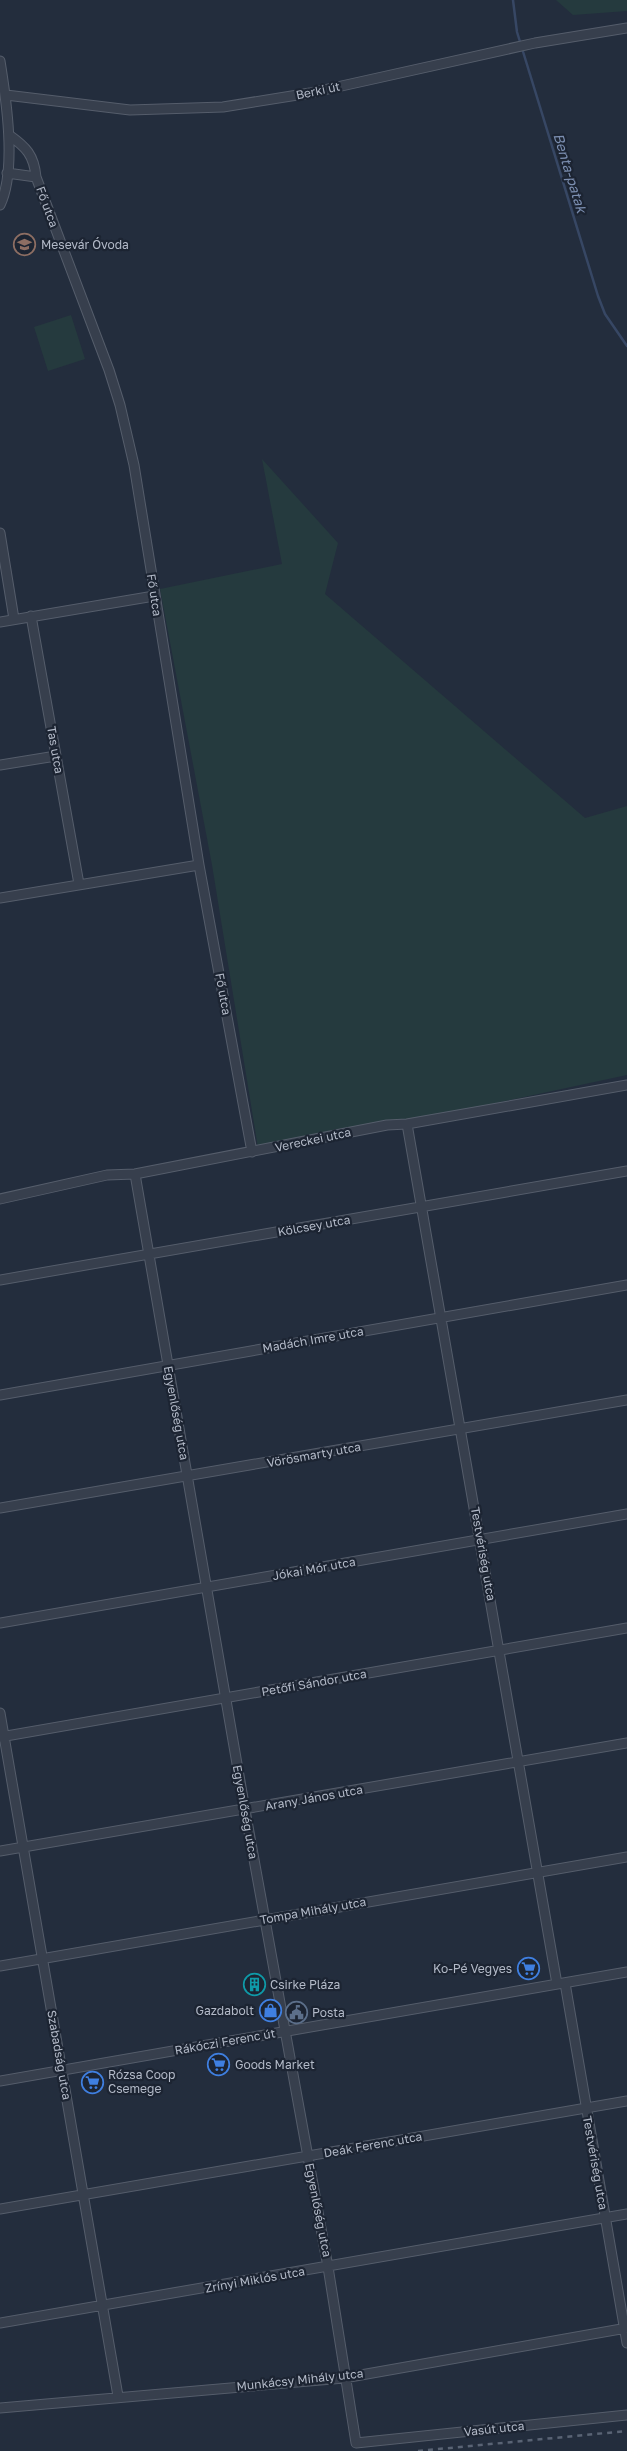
<svg xmlns="http://www.w3.org/2000/svg" width="627" height="2451" font-family="'Golos Text',sans-serif">
<style>
.green{fill:#253a3e}
.lines{fill:none;stroke-linecap:round;stroke-linejoin:round}
.stream{stroke:#374764;stroke-width:2.5}
.minor-casing{stroke:#555d6b;stroke-width:11}
.minor{stroke:#373f4d;stroke-width:9}
.rail{stroke:#596374;stroke-width:2.5;stroke-dasharray:5 5;stroke-linecap:butt}
.labels{text-anchor:middle;stroke-width:4.5;stroke-linejoin:round;paint-order:stroke}
.street-label{font-size:12px;fill:#b3bac8;stroke:#1c2432}
.poi-label{font-size:12px;fill:#b3bac8;stroke:#1c2432;text-anchor:start}
.water-label{font-size:14px;font-style:italic;fill:#7b8eb0;stroke:#1c2432}
</style>
<rect width="100%" height="100%" fill="#232d3d"/>
<!-- green -->
<path class="green" d="M 556,0 L 627,0 L 627,11 L 573,15 Z
M 71,315 L 85,359 L 48,371 L 34,327 Z
M 262,459 L 338,543 L 325,594 L 585,818 L 627,806 L 627,1075 L 259,1154 L 212,865 L 160,589 L 282,564 Z"/>
<g class="lines">
<!-- stream -->
<path class="stream" d="M 513,0 L 517,32 L 598,296 L 605,314 L 627,346"/>
<defs>
<path id="minor" d="M 0,61 C 6,98 17,170 0,205
M 6,95 L 130,110 L 223,107 L 310,93 L 535,43 L 627,28
M 9,135 C 26,147 34,155 36,177 L 109,370 L 120,405 L 134,465 L 199,865 L 252,1152
M 7,173 L 36,177
M 0,533 L 14,619
M 31,616 L 79,884
M 0,622 L 154,596
M 0,765 L 56,756
M 0,898 L 199,865
M 407,1124 L 557,1984
M 135,1174 L 245,1810 L 328,2267 L 356,2443 L 627,2415
M 0,1199 L 107,1175 L 135,1174 L 387,1125 L 407,1124 L 627,1085
M 0,1280 L 627,1171
M 0,1395 L 627,1285
M 0,1508 L 627,1400
M 0,1623 L 627,1514
M 0,1713 L 118,2396
M 0,1737 L 627,1628
M 0,1851 L 627,1743
M 0,1966 L 627,1857
M 565,1983 L 627,2343
M 0,2081 L 627,1972
M 0,2209 L 627,2101
M 0,2323 L 627,2214
M 0,2408 L 344,2378 L 627,2328"/>
</defs>
<!-- minor casing -->
<use href="#minor" class="minor-casing"/>
<!-- minor -->
<use href="#minor" class="minor"/>
<!-- rail -->
<path class="rail" d="M 418,2451 L 627,2431"/>
</g>
<!-- icons -->
<defs>
<symbol id="school-ring" viewBox="-11 -11 22 22"><circle r="9.5" fill="#1c2432" stroke="#8d6e63" stroke-width="1.5"/><path d="M0-5L7-2L0 1L-7-2ZM-4 1L0 2.5L4 1V4Q0 6-4 4Z" fill="#8d6e63"/></symbol>
<symbol id="supermarket-ring" viewBox="-11 -11 22 22"><circle r="9.5" fill="#1c2432" stroke="#3f7fe0" stroke-width="1.5"/><path d="M-6-5.5h2.5l.6 2H6L4.5 2H-2.5L-4.4-4H-6ZM-1.5 3.2a1.3 1.3 0 1 0 .1 0ZM3 3.2a1.3 1.3 0 1 0 .1 0Z" fill="#3f7fe0"/></symbol>
<symbol id="building-ring" viewBox="-11 -11 22 22"><circle r="9.5" fill="#1c2432" stroke="#0f9aa8" stroke-width="1.5"/><path d="M-4-6H4V6H1V3H-1V6H-4ZM-2.5-4.3h1.7v1.8h-1.7ZM.8-4.3h1.7v1.8H.8ZM-2.5-1h1.7V.8h-1.7ZM.8-1h1.7V.8H.8Z" fill="#0f9aa8"/></symbol>
<symbol id="shop-ring" viewBox="-11 -11 22 22"><circle r="9.5" fill="#1c2432" stroke="#3f7fe0" stroke-width="1.5"/><path d="M-5-2.5h2.3a2.7 3.5 0 0 1 5.4 0H5L5.5 6h-11ZM-1.5-2.5h3a1.5 2.3 0 0 0-3 0Z" fill="#3f7fe0"/></symbol>
<symbol id="civic-ring" viewBox="-11 -11 22 22"><circle r="9.5" fill="#1c2432" stroke="#5c6f8a" stroke-width="1.5"/><path d="M-.6-6.5H3V-4.5H.6V-3L4-1V1h2V6H-6V1h2V-1L-.6-3ZM-1.2 2.5V6h2.4V2.5Z" fill="#5c6f8a"/></symbol>
</defs>
<g fill-rule="evenodd">
<use href="#school-ring" x="12" y="232" width="25" height="25"/>
<use href="#supermarket-ring" x="516" y="1956" width="25" height="25"/>
<use href="#building-ring" x="242" y="1972" width="25" height="25"/>
<use href="#shop-ring" x="258" y="1998" width="25" height="25"/>
<use href="#civic-ring" x="284" y="2000" width="25" height="25"/>
<use href="#supermarket-ring" x="206" y="2052" width="25" height="25"/>
<use href="#supermarket-ring" x="80" y="2070" width="25" height="25"/>
</g>
<g class="labels">
<!-- street labels -->
<g class="street-label">
<text transform="translate(318 91) rotate(-12)" y="4">Berki út</text>
<text transform="translate(47 207) rotate(70)" y="4">Fő utca</text>
<text transform="translate(154 595) rotate(81)" y="4">Fő utca</text>
<text transform="translate(55 750) rotate(80)" y="4">Tas utca</text>
<text transform="translate(223 994) rotate(80)" y="4">Fő utca</text>
<text transform="translate(313 1140) rotate(-12)" y="4">Vereckei utca</text>
<text transform="translate(314 1226) rotate(-10)" y="4">Kölcsey utca</text>
<text transform="translate(313 1340) rotate(-10)" y="4">Madách Imre utca</text>
<text transform="translate(176 1413) rotate(80)" y="4">Egyenlőség utca</text>
<text transform="translate(314 1455) rotate(-10)" y="4">Vörösmarty utca</text>
<text transform="translate(483 1554) rotate(80)" y="4">Testvériség utca</text>
<text transform="translate(314 1569) rotate(-10)" y="4">Jókai Mór utca</text>
<text transform="translate(314 1683) rotate(-10)" y="4">Petőfi Sándor utca</text>
<text transform="translate(314 1798) rotate(-10)" y="4">Arany János utca</text>
<text transform="translate(245 1812) rotate(80)" y="4">Egyenlőség utca</text>
<text transform="translate(313 1911) rotate(-10)" y="4">Tompa Mihály utca</text>
<text transform="translate(225 2042) rotate(-10)" y="4">Rákóczi Ferenc út</text>
<text transform="translate(59 2055) rotate(80)" y="4">Szabadság utca</text>
<text transform="translate(373 2145) rotate(-10)" y="4">Deák Ferenc utca</text>
<text transform="translate(595 2163) rotate(80)" y="4">Testvériség utca</text>
<text transform="translate(318 2210) rotate(79)" y="4">Egyenlőség utca</text>
<text transform="translate(255 2280) rotate(-10)" y="4">Zrínyi Miklós utca</text>
<text transform="translate(300 2380) rotate(-6)" y="4">Munkácsy Mihály utca</text>
<text transform="translate(494 2429) rotate(-6)" y="4">Vasút utca</text>
</g>
<!-- poi labels -->
<g class="poi-label">
<text x="41" y="249">Mesevár Óvoda</text>
<text x="512" y="1973" text-anchor="end">Ko-Pé Vegyes</text>
<text x="270" y="1989">Csirke Pláza</text>
<text x="254" y="2015" text-anchor="end">Gazdabolt</text>
<text x="312" y="2017">Posta</text>
<text x="235" y="2069">Goods Market</text>
<text x="108" y="2079">Rózsa Coop<tspan x="108" dy="14">Csemege</tspan></text>
</g>
<!-- water labels -->
<g class="water-label">
<text transform="translate(570 173) rotate(73)" y="5">Benta-patak</text>
</g>
</g>
</svg>
